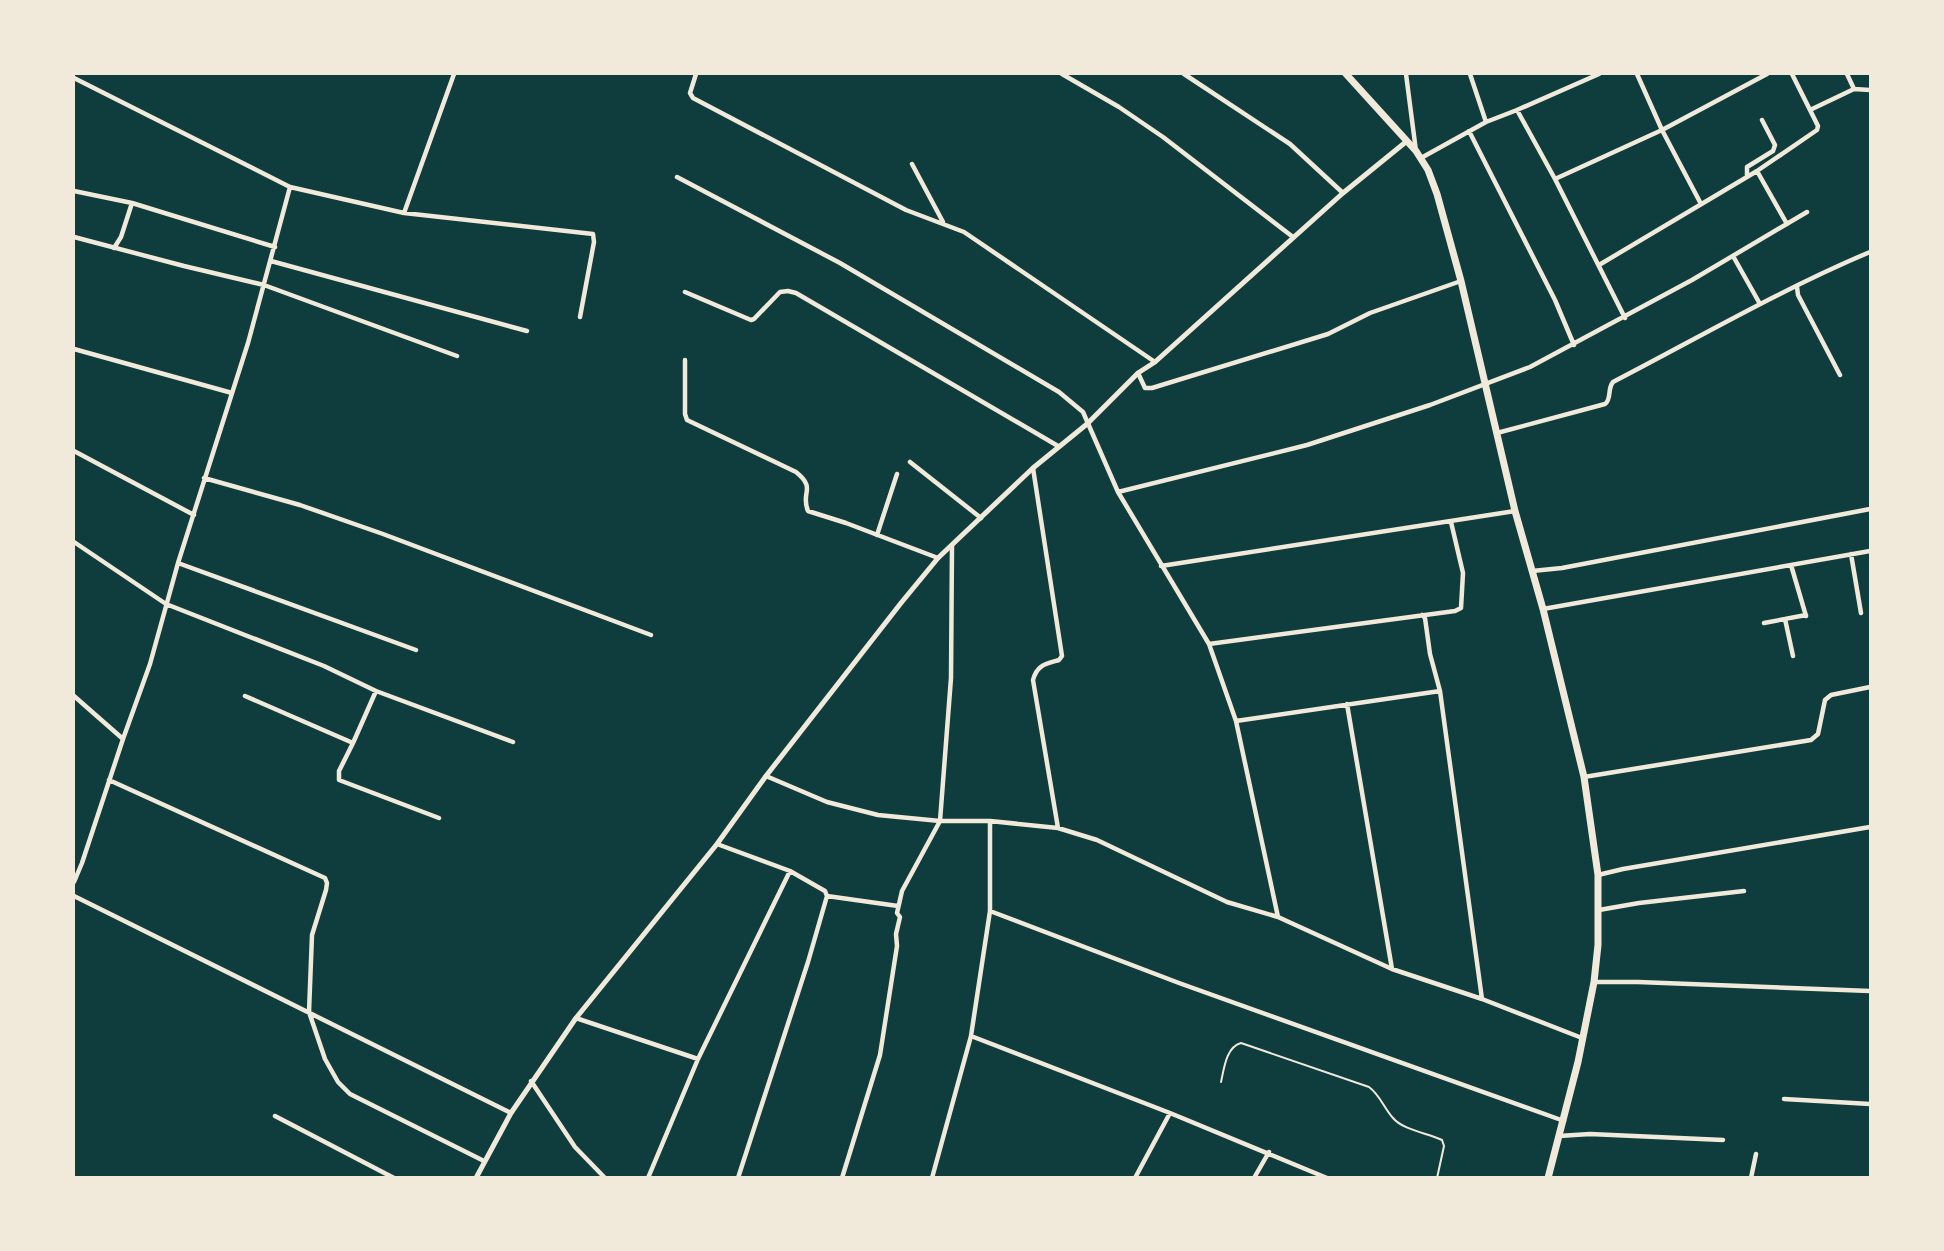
<svg xmlns="http://www.w3.org/2000/svg" width="1944" height="1251" font-family="'Source Sans 3',sans-serif">
<style>
.lines{fill:none;stroke-linecap:round;stroke-linejoin:round}
.service{stroke:#f1e9da;stroke-width:2}
.minor{stroke:#f1e9da;stroke-width:4.5}
.tertiary{stroke:#f1e9da;stroke-width:5}
.trunk{stroke:#f1e9da;stroke-width:7}
</style>
<rect width="100%" height="100%" fill="#0f3d3e"/>
<g class="lines">
<!-- service -->
<path class="service" d="M 1221,1082 C 1224,1069 1226,1047 1241,1043 L 1369,1087 C 1380,1095 1384,1108 1393,1118 C 1403,1130 1427,1133 1442,1140 L 1444,1146 L 1437,1178"/>
<!-- minor -->
<path class="minor" d="M 696,74 L 690,93 L 693,98 L 906,210 L 964,232 L 1155,362
M 1062,74 L 1119,107 L 1163,137 L 1293,237
M 1184,74 L 1290,144 L 1343,193
M 1406,74 L 1416,151
M 1470,74 L 1486,122
M 1637,74 L 1662,130 L 1701,204
M 1847,74 L 1854,89 L 1870,90
M 74,78 L 290,187 L 404,213 L 593,234 L 594,242 L 580,317
M 1517,110 L 1555,179 L 1625,318
M 1810,110 L 1854,89
M 1469,131 L 1555,300 L 1574,345
M 1421,158 L 1486,122 L 1517,110 L 1599,74
M 912,164 L 943,222
M 1757,171 L 1787,224
M 677,177 L 840,263 L 1059,392 L 1083,412 L 1118,492 L 1209,644 L 1236,721 L 1278,917
M 1747,177 L 1747,167 L 1773,151 L 1775,145 L 1762,120
M 1555,179 L 1662,130 L 1767,74
M 74,191 L 132,203 L 275,247
M 404,213 L 454,74
M 74,237 L 184,266 L 264,285 L 457,356
M 114,248 L 121,237 L 132,203
M 1733,256 L 1760,304
M 271,261 L 527,331
M 1599,265 L 1757,171 L 1817,130 L 1818,126 L 1792,74
M 1797,287 L 1798,295 L 1840,375
M 685,292 L 751,320 L 754,319 L 780,292 L 788,291 L 796,293 L 1058,446
M 74,349 L 232,393
M 685,360 L 685,414 L 687,420 L 796,472 C 817,489 800,492 808,511 L 846,523 L 938,558
M 1138,373 L 1145,388 L 1152,388 L 1328,334 L 1370,313 L 1461,281
M 1497,433 L 1605,404 C 1612,399 1607,389 1613,382 C 1698,338 1782,289 1870,252
M 74,451 L 194,515
M 910,462 L 981,518
M 1033,468 L 1062,656 L 1059,660 C 1045,664 1037,665 1033,680 L 1058,828
M 204,478 L 300,505 L 383,534 L 651,635
M 1118,492 L 1307,445 L 1430,405 L 1530,367 L 1692,280 L 1807,212
M 877,535 L 897,474
M 74,542 L 166,604 L 324,666 L 376,691 L 513,742
M 1851,554 L 1861,613
M 178,563 L 416,650
M 1791,565 L 1806,616
M 1161,566 L 1515,511
M 1532,571 L 1562,568 L 1870,509
M 1543,609 L 1870,551
M 1422,615 L 1425,618 L 1430,654 L 1440,691 L 1482,999
M 1785,619 L 1793,656
M 1764,623 L 1806,615
M 1209,644 L 1455,611 L 1461,608 L 1463,573 L 1451,522
M 74,696 L 123,739
M 245,696 L 353,743 L 376,691
M 1347,704 L 1392,969
M 1236,721 L 1440,691
M 353,743 L 339,771 L 339,780 L 439,818
M 766,776 L 827,802 L 878,815 L 940,821 L 990,821 L 1058,828 L 1097,840 L 1227,902 L 1278,917 L 1392,969 L 1482,999 L 1582,1038
M 1584,777 L 1811,740 L 1818,734 L 1825,700 L 1831,695 L 1870,687
M 109,780 L 325,878 L 327,883 L 326,890 L 312,935 L 309,1012 L 325,1059 L 338,1082 L 350,1094 L 484,1161
M 717,844 L 790,871 L 825,891 L 827,896 L 808,962 L 738,1178
M 1598,875 L 1623,869 L 1870,827
M 74,882 L 82,863 L 123,739 L 150,664 L 178,563 L 248,343 L 290,187
M 74,896 L 511,1113
M 827,896 L 898,906
M 1599,910 L 1639,903 L 1744,891
M 990,911 L 1179,983 L 1564,1121
M 1594,982 L 1638,982 L 1870,991
M 576,1018 L 698,1059
M 971,1036 L 1170,1113 L 1327,1178
M 531,1081 L 575,1147 L 605,1178
M 1784,1099 L 1870,1104
M 275,1116 L 394,1178
M 1559,1136 L 1590,1134 L 1723,1140
M 648,1178 L 698,1059 L 790,871
M 842,1178 L 880,1055 L 897,946 L 896,934 L 900,917 L 897,913 L 902,891 L 940,821 L 951,678 L 952,545
M 932,1178 L 971,1036 L 990,911 L 990,821
M 1135,1178 L 1170,1113
M 1254,1178 L 1269,1152
M 1751,1178 L 1756,1154"/>
<!-- tertiary -->
<path class="tertiary" d="M 476,1178 L 511,1113 L 576,1018 L 717,844 L 766,776 L 901,603 L 938,558 L 1033,468 L 1087,424 L 1138,373 L 1155,362 L 1343,193 L 1407,141"/>
<!-- trunk -->
<path class="trunk" d="M 1346,74 L 1416,151 L 1428,170 L 1437,194 L 1461,281 L 1515,511 L 1543,609 L 1584,777 L 1598,875 L 1598,945 L 1594,982 L 1578,1062 L 1548,1178"/>
</g>
<!-- border -->
<rect width="1944" height="1251" fill="none" stroke="#f1e9da" stroke-width="150"/>
</svg>
